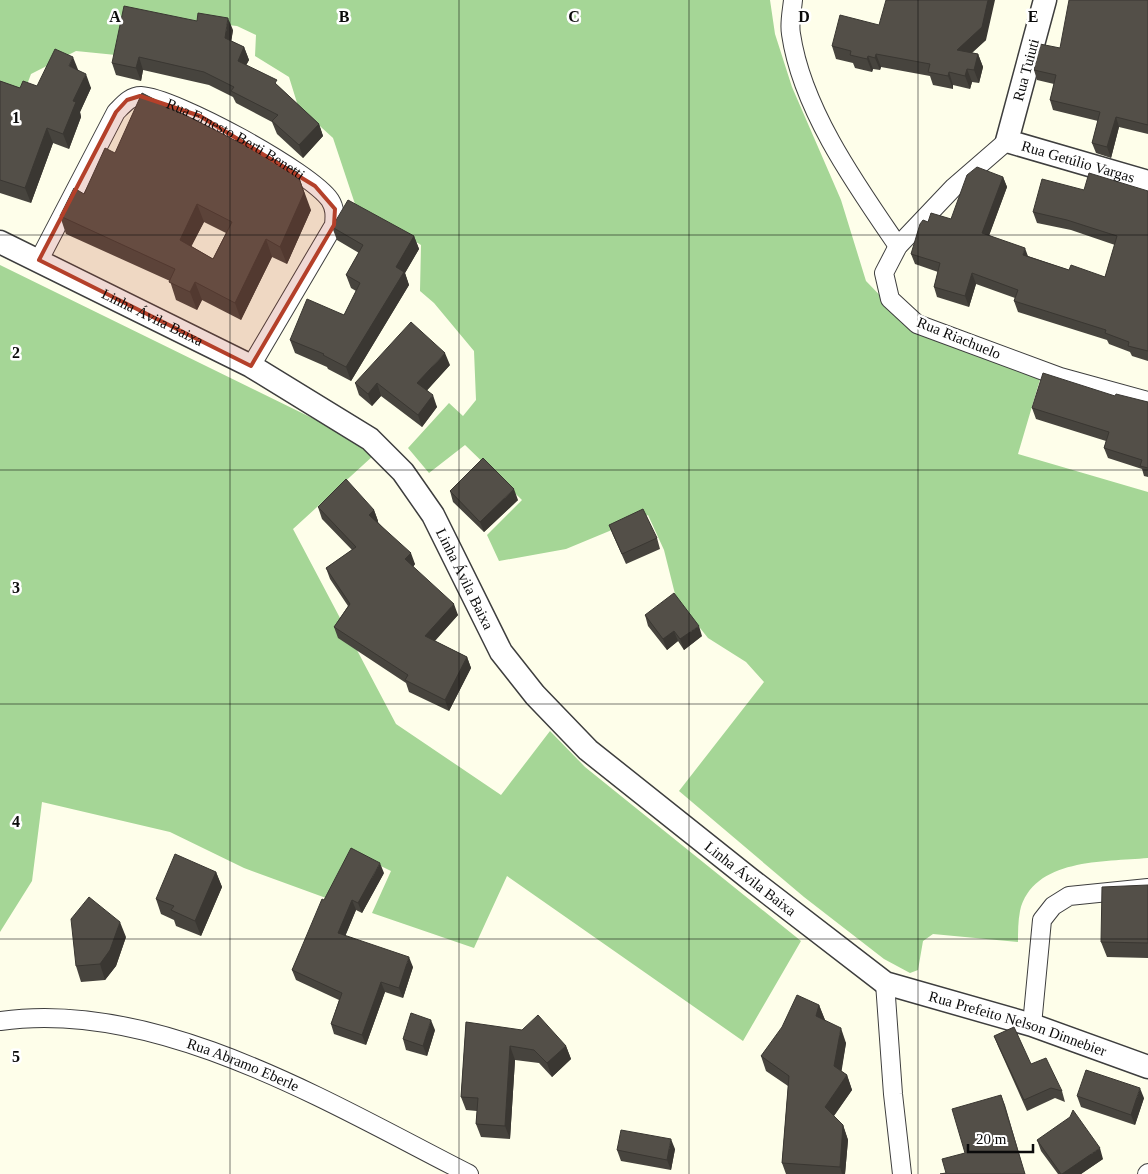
<svg xmlns="http://www.w3.org/2000/svg" width="1148" height="1174" font-family="Georgia,serif">
<style>
.forest{fill:#a5d696}
.lines{fill:none;stroke-linecap:round;stroke-linejoin:round}
.minor-casing{stroke:#3e3e3e;stroke-width:20}
.tertiary-casing{stroke:#3e3e3e;stroke-width:25}
.minor{stroke:#fff;stroke-width:18}
.tertiary{stroke:#fff;stroke-width:22}
.wall{fill:#47443e;fill-rule:evenodd}
.shaded-wall{fill:#3a3732}
.building{fill:#534f48;stroke:#3a3732;fill-rule:evenodd}
.marked{fill:#b4402a;fill-opacity:0.2;stroke:#b4402a;stroke-width:4;stroke-linejoin:round}
.grid{fill:none;stroke:#0b0b0b;stroke-width:1;stroke-opacity:0.55}
.labels{text-anchor:middle;stroke-width:5;stroke-linejoin:round;paint-order:stroke}
.street-label{font-size:15px;fill:#0b0b0b;stroke:#fff}
.grid-label{font-size:16px;text-anchor:middle;font-weight:bold;fill:#0b0b0b;stroke:#fff;stroke-width:5;stroke-linejoin:round;paint-order:stroke}
</style>
<rect width="100%" height="100%" fill="#fefeea"/>
<!-- forest -->
<path class="forest" d="M 0,0 L 770,0 L 775,34 L 792,87 L 841,200 L 866,281 L 899,315 L 1041,376 L 1018,454 L 1148,492 L 1148,858 C 1104,862 1033,858 1020,911 C 1018,921 1018,932 1018,942 L 933,934 L 923,941 L 918,970 L 910,973 L 884,959 L 804,897 L 679,791 L 764,682 L 746,662 L 708,638 L 676,598 L 664,550 L 648,515 L 566,549 L 499,561 L 487,535 L 522,500 L 465,445 L 429,473 L 408,448 L 449,403 L 463,416 L 476,400 L 474,351 L 434,303 L 420,291 L 421,245 L 355,204 L 333,138 L 298,106 L 289,77 L 255,56 L 256,35 L 237,26 L 126,14 L 116,55 L 76,51 L 31,74 L 22,98 L 0,94 Z
M 0,265 L 357,440 L 374,455 L 293,529 L 396,724 L 501,795 L 550,731 L 585,767 L 801,941 L 743,1041 L 507,876 L 474,948 L 372,913 L 391,871 L 352,852 L 326,898 L 244,868 L 170,832 L 42,802 L 32,881 L 0,932 Z"/>
<g class="lines">
<defs>
<g id="minor">
<path d="M 793,0 C 792,11 789,23 791,34 C 802,109 856,185 898,246"/>
<path d="M 1007,141 L 954,187 L 898,246 L 884,273 L 890,299 L 917,324 L 1060,377 L 1148,401"/>
<path id="s1" d="M 39,260 L 116,112 C 123,105 130,96 141,96 C 176,98 311,172 330,200 C 335,208 335,215 334,225 L 251,366"/>
<path d="M 885,983 L 893,1094 L 902,1174"/>
<path id="s2" d="M 0,1021 C 158,998 333,1105 469,1174"/>
<path d="M 1032,1025 L 1042,920 L 1053,906 L 1069,896 L 1148,888"/>
<path d="M 1147,1174 L 1148,1173"/>
</g>
<g id="tertiary">
<path id="s3" d="M 1045,0 L 1007,141 L 1148,182"/>
<path id="s4" d="M 0,242 L 251,366 L 370,439 L 403,472 L 433,515 L 501,652 L 535,695 L 588,750 L 750,879 L 885,983 L 1032,1025 L 1148,1067"/>
</g>
</defs>
<!-- minor casing -->
<use href="#minor" class="minor-casing"/>
<!-- tertiary casing -->
<use href="#tertiary" class="tertiary-casing"/>
<!-- minor -->
<use href="#minor" class="minor"/>
<!-- tertiary -->
<use href="#tertiary" class="tertiary"/>
</g>
<!-- wall -->
<path class="wall" d="M 1148,0 L 1148,134 L 1119,127 L 1111,158 L 1096,153 L 1092,143 L 1098,121 L 1053,110 L 1050,100 L 1054,84 L 1037,80 L 1034,70 L 1060,48 Z
M 879,25 L 986,40 L 972,53 L 978,54 L 983,67 L 979,83 L 972,82 L 970,89 L 953,85 L 953,89 L 933,85 L 930,76 L 881,67 L 880,70 L 873,69 L 872,72 L 855,68 L 853,63 L 836,59 L 832,46 Z
M 233,30 L 231,41 L 244,47 L 249,60 L 246,65 L 279,87 L 319,124 L 323,136 L 303,158 L 277,134 L 272,122 L 236,103 L 233,97 L 209,85 L 143,70 L 141,81 L 116,75 L 112,63 Z
M 78,70 L 91,88 L 80,112 L 81,117 L 69,149 L 53,143 L 31,203 L 0,193 L 0,81 L 20,88 L 37,86 Z
M 115,153 L 311,210 L 287,264 L 272,257 L 241,320 L 202,300 L 197,310 L 176,300 L 170,281 L 66,234 L 60,216 L 84,194 ZM 204,222 L 226,233 L 213,259 L 191,246 Z
M 1003,177 L 1007,187 L 989,235 L 1028,256 L 1069,270 L 1105,277 L 1115,245 L 1071,230 L 1037,223 L 1033,212 L 1084,190 L 1148,191 L 1148,361 L 1132,356 L 1130,352 L 1109,344 L 1107,340 L 1018,312 L 1014,301 L 1015,298 L 976,284 L 969,307 L 937,297 L 934,287 L 938,272 L 915,264 L 911,254 L 928,222 L 951,219 Z
M 332,227 L 414,236 L 419,249 L 405,273 L 409,285 L 351,381 L 328,369 L 327,367 L 295,353 L 290,340 L 344,315 L 356,291 L 351,288 L 346,275 L 359,253 L 337,240 Z
M 450,365 L 427,390 L 437,407 L 422,427 L 381,396 L 372,406 L 359,395 L 355,383 Z
M 1115,396 L 1148,402 L 1148,477 L 1144,476 L 1142,469 L 1108,458 L 1104,448 L 1106,441 L 1036,419 L 1032,408 Z
M 450,491 L 518,500 L 484,532 L 453,502 Z
M 318,507 L 374,510 L 378,521 L 378,522 L 415,564 L 413,567 L 458,615 L 435,641 L 467,657 L 471,668 L 449,711 L 409,692 L 406,683 L 338,638 L 334,627 L 348,606 L 330,579 L 326,568 L 352,550 L 322,519 Z
M 609,525 L 657,538 L 660,549 L 626,564 L 613,535 Z
M 645,615 L 702,636 L 684,650 L 678,641 L 667,650 L 648,626 Z
M 216,872 L 222,887 L 201,936 L 176,926 L 174,920 L 161,914 L 156,899 Z
M 384,873 L 362,913 L 356,910 L 345,936 L 413,967 L 403,998 L 385,992 L 366,1045 L 334,1034 L 331,1024 L 339,1000 L 296,980 L 292,970 L 324,900 Z
M 1148,885 L 1148,958 L 1107,957 L 1101,942 Z
M 126,937 L 116,966 L 105,980 L 81,982 L 76,966 Z
M 819,1005 L 825,1020 L 846,1043 L 841,1071 L 847,1075 L 852,1090 L 834,1116 L 843,1125 L 848,1140 L 845,1174 L 786,1174 L 782,1163 L 788,1086 L 766,1071 L 761,1056 Z
M 466,1022 L 566,1046 L 571,1059 L 552,1077 L 539,1063 L 515,1060 L 510,1139 L 481,1137 L 476,1124 L 477,1111 L 466,1110 L 461,1097 Z
M 435,1030 L 427,1056 L 406,1050 L 403,1039 Z
M 994,1036 L 1031,1064 L 1062,1091 L 1065,1102 L 1055,1098 L 1027,1111 L 998,1046 Z
M 1077,1096 L 1144,1098 L 1135,1125 L 1081,1107 Z
M 1037,1140 L 1103,1159 L 1081,1174 L 1058,1174 L 1041,1151 Z
M 675,1149 L 671,1170 L 621,1161 L 617,1150 Z"/>
<!-- shaded-wall -->
<path class="shaded-wall" d="M 988,0 L 995,0 L 986,40 L 961,62 L 957,50 Z
M 228,18 L 233,30 L 230,50 L 225,38 Z
M 244,47 L 249,60 L 242,73 L 238,61 Z
M 876,54 L 881,67 L 880,70 L 875,58 Z
M 978,54 L 983,67 L 979,83 L 974,70 Z
M 868,56 L 873,69 L 872,72 L 867,59 Z
M 73,57 L 79,72 L 69,66 Z
M 139,57 L 143,70 L 141,81 L 136,68 Z
M 967,69 L 972,82 L 970,89 L 965,76 Z
M 949,72 L 953,85 L 953,89 L 948,76 Z
M 86,74 L 91,88 L 80,112 L 81,117 L 69,149 L 63,134 L 73,101 Z
M 1116,117 L 1119,127 L 1111,158 L 1107,147 Z
M 319,124 L 323,136 L 303,158 L 299,145 Z
M 47,128 L 53,143 L 31,203 L 25,188 Z
M 297,172 L 311,210 L 287,264 L 280,247 Z
M 1003,177 L 1007,187 L 986,244 L 982,233 Z
M 197,204 L 204,222 L 186,257 L 180,240 Z
M 414,236 L 419,249 L 405,273 L 409,285 L 351,381 L 346,367 L 396,267 Z
M 266,239 L 272,257 L 241,320 L 235,303 Z
M 1025,248 L 1029,259 L 1023,255 Z
M 972,273 L 976,284 L 969,307 L 965,296 Z
M 195,282 L 202,300 L 197,310 L 190,292 Z
M 445,353 L 450,365 L 422,396 L 417,383 Z
M 377,383 L 381,396 L 372,406 L 368,394 Z
M 433,395 L 437,407 L 422,427 L 418,415 Z
M 514,489 L 518,500 L 484,532 L 480,522 Z
M 374,510 L 378,521 L 374,526 L 369,515 Z
M 411,553 L 415,564 L 410,571 L 405,559 Z
M 454,604 L 458,615 L 429,647 L 425,636 Z
M 699,626 L 702,636 L 684,650 L 680,639 Z
M 674,631 L 678,641 L 667,650 L 663,639 Z
M 467,657 L 471,668 L 449,711 L 445,700 Z
M 380,863 L 384,873 L 362,913 L 358,903 Z
M 216,872 L 222,887 L 201,936 L 195,921 Z
M 352,900 L 356,910 L 342,944 L 338,933 Z
M 120,922 L 126,937 L 116,966 L 105,980 L 100,964 Z
M 409,957 L 413,967 L 403,998 L 399,988 Z
M 381,982 L 385,992 L 366,1045 L 362,1035 Z
M 819,1005 L 825,1020 L 822,1031 L 816,1016 Z
M 431,1020 L 435,1030 L 427,1056 L 423,1046 Z
M 841,1028 L 846,1043 L 840,1081 L 834,1066 Z
M 510,1046 L 515,1060 L 510,1139 L 505,1126 Z
M 566,1046 L 571,1059 L 552,1077 L 547,1063 Z
M 847,1075 L 852,1090 L 830,1121 L 825,1107 Z
M 1140,1088 L 1144,1098 L 1135,1125 L 1131,1115 Z
M 1001,1095 L 1005,1105 L 1025,1174 Z
M 843,1125 L 848,1140 L 845,1174 L 842,1174 L 840,1167 Z
M 671,1139 L 675,1149 L 671,1170 L 667,1160 Z
M 1100,1148 L 1103,1159 L 1081,1174 L 1062,1174 Z"/>
<!-- building -->
<path class="building" d="M 886,0 L 988,0 L 982,27 L 957,50 L 978,54 L 974,70 L 967,69 L 965,76 L 949,72 L 948,76 L 928,72 L 930,64 L 876,54 L 875,58 L 868,56 L 867,59 L 850,55 L 851,51 L 832,46 L 840,15 L 879,25 Z
M 1069,0 L 1148,0 L 1148,125 L 1116,117 L 1107,147 L 1092,143 L 1100,112 L 1050,100 L 1056,75 L 1034,70 L 1040,44 L 1060,48 Z
M 124,6 L 197,21 L 198,13 L 228,18 L 225,38 L 244,47 L 238,61 L 277,80 L 275,83 L 319,124 L 299,145 L 272,121 L 278,115 L 231,91 L 234,87 L 204,72 L 139,57 L 136,68 L 112,63 Z
M 55,49 L 73,57 L 69,66 L 86,74 L 73,101 L 76,102 L 63,134 L 47,128 L 25,188 L 0,180 L 0,81 L 20,88 L 23,81 L 37,86 Z
M 142,93 L 297,172 L 304,193 L 280,247 L 266,239 L 235,303 L 195,282 L 190,292 L 169,282 L 175,269 L 60,216 L 74,188 L 84,194 L 105,148 L 115,153 ZM 197,204 L 232,222 L 213,259 L 180,240 Z
M 977,167 L 1003,177 L 982,233 L 1025,248 L 1023,255 L 1069,270 L 1071,265 L 1105,277 L 1117,236 L 1067,220 L 1033,212 L 1042,179 L 1084,190 L 1089,173 L 1148,191 L 1148,351 L 1128,346 L 1129,342 L 1105,333 L 1106,330 L 1014,301 L 1018,290 L 972,273 L 965,296 L 934,287 L 940,263 L 911,254 L 920,224 L 923,220 L 928,222 L 931,213 L 951,219 L 967,175 Z
M 348,200 L 414,236 L 396,267 L 404,272 L 346,367 L 323,355 L 324,354 L 290,340 L 307,299 L 344,315 L 360,283 L 346,275 L 363,245 L 332,227 Z
M 411,322 L 445,353 L 417,383 L 433,395 L 418,415 L 377,383 L 368,394 L 355,383 Z
M 1043,373 L 1115,396 L 1116,394 L 1148,402 L 1148,468 L 1140,466 L 1142,460 L 1104,448 L 1109,432 L 1032,408 Z
M 483,458 L 514,489 L 480,522 L 450,491 Z
M 346,479 L 374,510 L 369,515 L 411,553 L 405,559 L 454,604 L 425,636 L 467,657 L 445,700 L 405,680 L 408,675 L 334,627 L 350,604 L 326,568 L 356,547 L 318,507 Z
M 643,509 L 657,538 L 622,554 L 609,525 Z
M 674,593 L 699,626 L 680,639 L 674,631 L 663,639 L 645,615 Z
M 351,848 L 380,863 L 358,903 L 352,900 L 338,933 L 409,957 L 399,988 L 381,982 L 362,1035 L 331,1024 L 342,993 L 292,970 L 322,899 L 324,900 Z
M 175,854 L 216,872 L 195,921 L 171,910 L 174,906 L 156,899 Z
M 1148,885 L 1148,943 L 1101,942 L 1102,887 Z
M 89,897 L 120,922 L 110,950 L 100,964 L 76,966 L 71,919 Z
M 797,995 L 819,1005 L 816,1016 L 841,1028 L 834,1066 L 847,1075 L 825,1107 L 843,1125 L 840,1167 L 782,1163 L 789,1076 L 761,1056 L 782,1027 Z
M 411,1013 L 431,1020 L 423,1046 L 403,1039 Z
M 538,1015 L 566,1046 L 547,1063 L 534,1050 L 510,1046 L 505,1126 L 476,1124 L 478,1098 L 461,1097 L 466,1022 L 522,1030 Z
M 1014,1027 L 1031,1064 L 1046,1058 L 1062,1091 L 1051,1088 L 1024,1100 L 994,1036 Z
M 1086,1070 L 1140,1088 L 1131,1115 L 1077,1096 Z
M 1001,1095 L 1025,1174 L 940,1174 L 946,1173 L 942,1159 L 965,1153 L 952,1109 Z
M 1073,1110 L 1100,1148 L 1062,1174 L 1061,1174 L 1037,1140 L 1070,1117 Z
M 621,1130 L 671,1139 L 667,1160 L 617,1150 Z"/>
<!-- marked area -->
<path class="marked" d="M 140,96 L 200,116 L 315,186 L 335,209 L 334,225 L 251,366 L 39,260 L 116,112 L 127,100 Z"/>
<!-- grid -->
<path class="grid" d="M 230,0 L 230,1174M 459,0 L 459,1174M 689,0 L 689,1174M 918,0 L 918,1174M 0,235 L 1148,235M 0,470 L 1148,470M 0,704 L 1148,704M 0,939 L 1148,939"/>
<g class="labels">
<!-- street labels -->
<g class="street-label">
<text transform="translate(1026 70) rotate(-75)" y="5">Rua Tuiuti</text>
<text dy="5" stroke="none"><textPath href="#s1" startOffset="302">Rua Ernesto Berti Benetti</textPath></text>
<text dy="5" stroke="none"><textPath href="#s3" startOffset="220">Rua Getúlio Vargas</textPath></text>
<text dy="5" stroke="none"><textPath href="#s4" startOffset="170">Linha Ávila Baixa</textPath></text>
<text transform="translate(959 338) rotate(22)" y="5">Rua Riachuelo</text>
<text dy="5" stroke="none"><textPath href="#s4" startOffset="590">Linha Ávila Baixa</textPath></text>
<text dy="5" stroke="none"><textPath href="#s4" startOffset="1010">Linha Ávila Baixa</textPath></text>
<text dy="5" stroke="none"><textPath href="#s4" startOffset="1319">Rua Prefeito Nelson Dinnebier</textPath></text>
<text dy="5" stroke="none"><textPath href="#s2" startOffset="250">Rua Abramo Eberle</textPath></text>
</g>
</g>
<g class="grid-label">
<text x="115" y="22">A</text>
<text x="344" y="22">B</text>
<text x="574" y="22">C</text>
<text x="804" y="22">D</text>
<text x="1033" y="22">E</text>
<text x="16" y="123">1</text>
<text x="16" y="358">2</text>
<text x="16" y="593">3</text>
<text x="16" y="827">4</text>
<text x="16" y="1062">5</text>
</g>
<!-- scale -->
<path d="M968 1144v8h65v-8" fill="none" stroke="#0b0b0b" stroke-width="2.5"/>
<text x="976" y="1144" font-size="15" fill="#0b0b0b" stroke="#ffffff" stroke-width="4" paint-order="stroke">20 m</text>
</svg>
